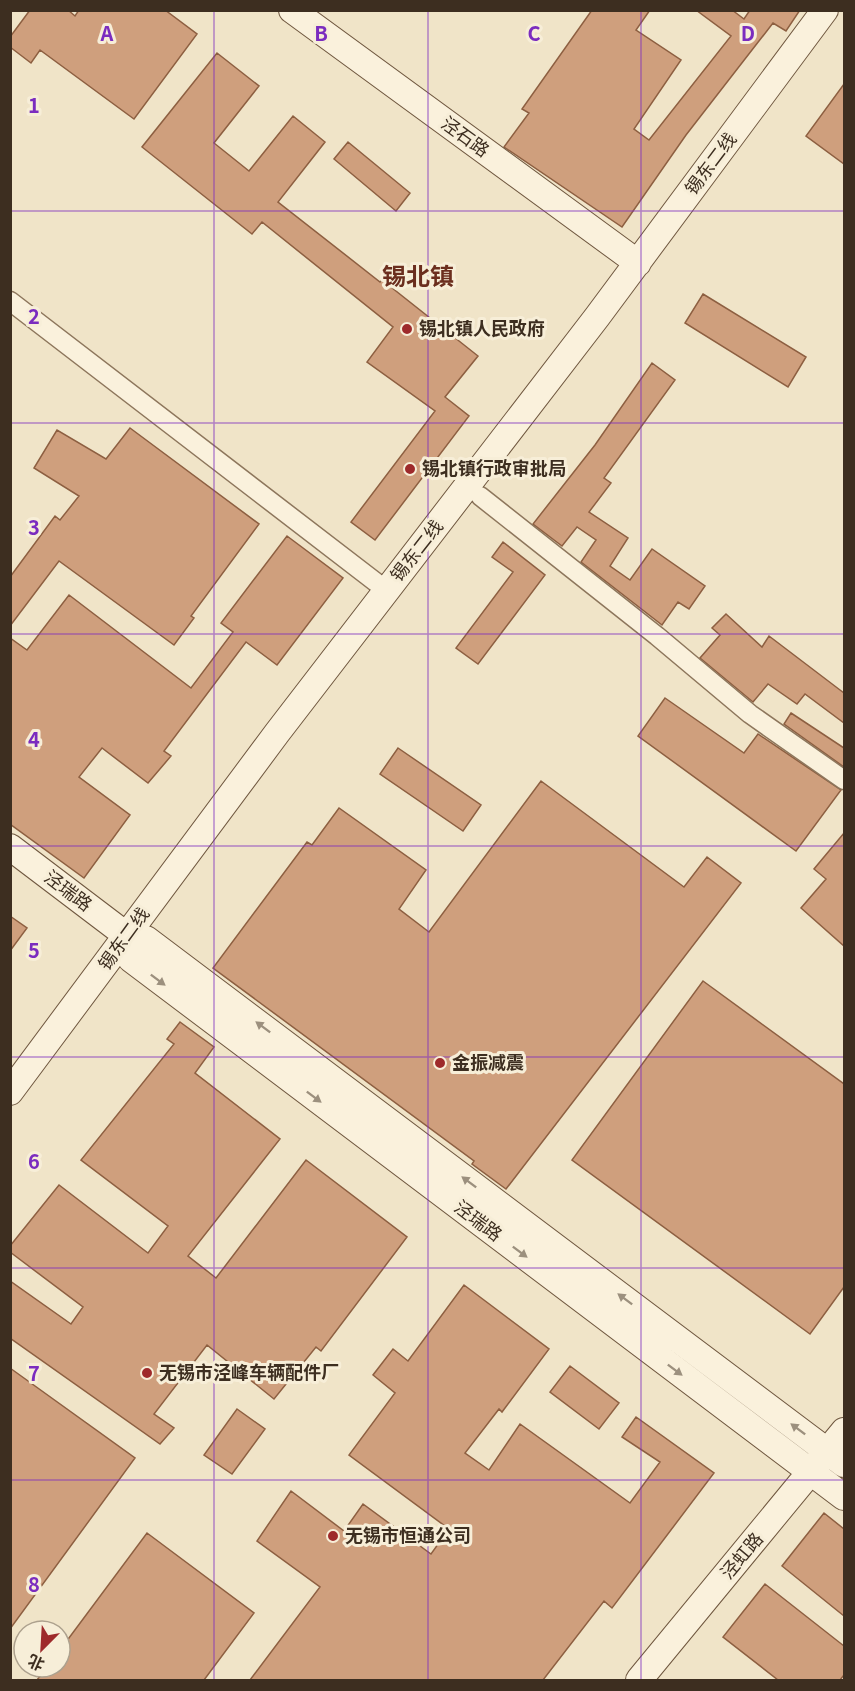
<svg xmlns="http://www.w3.org/2000/svg" width="855" height="1691" font-family="Georgia,'Noto Sans SC',serif">
<style>
.building{fill:#cf9f7d;stroke:#8d5f41;stroke-width:1.5}
.lines{fill:none;stroke-linecap:round;stroke-linejoin:round}
.street-casing{stroke:#8d765c;stroke-width:21}
.secondary-casing{stroke:#6f573f;stroke-width:28}
.street{stroke:#faf1dc;stroke-width:18}
.secondary{stroke:#faf1dc;stroke-width:26}
.oneway{fill:#9c907e}
.grid{fill:none;stroke:#7b2cbf;stroke-width:1.5;stroke-opacity:0.55}
.poi-dot{fill:#9e2a2b;stroke:#f7eed8;stroke-width:2}
.labels{text-anchor:middle;stroke-width:6;stroke-linejoin:round;paint-order:stroke}
.street-label{font-size:18px;fill:#3d2e20;stroke:#f7eed8}
.poi-label{font-size:18px;font-weight:bold;fill:#3d2e20;stroke:#f7eed8;text-anchor:start}
.district-label{font-size:24px;font-weight:bold;fill:#6b2e1e;stroke:#f7eed8}
.grid-label{font-size:20px;text-anchor:middle;font-weight:bold;fill:#7b2cbf;stroke:#f7eed8;stroke-width:6;stroke-linejoin:round;paint-order:stroke}
</style>
<rect width="100%" height="100%" fill="#f0e4c8"/>
<!-- building -->
<path class="building" d="M 30,10 L 68,10 L 75,16 L 79,10 L 165,10 L 197,34 L 134,119 L 40,50 L 31,63 L 10,47 L 10,37 Z
M 592,10 L 650,10 L 636,30 L 681,60 L 634,129 L 649,140 L 731,36 L 696,10 L 732,10 L 744,19 L 750,10 L 800,10 L 786,31 L 773,23 L 686,135 L 622,227 L 504,147 L 529,113 L 522,109 Z
M 217,53 L 259,86 L 214,143 L 249,171 L 293,116 L 325,142 L 278,202 L 380,282 L 382,280 L 478,356 L 445,397 L 469,416 L 375,540 L 351,522 L 435,411 L 367,362 L 393,327 L 262,222 L 252,234 L 142,147 Z
M 844,84 L 844,164 L 806,136 Z
M 348,142 L 410,193 L 396,211 L 334,159 Z
M 703,294 L 806,357 L 788,387 L 685,323 Z
M 652,363 L 675,380 L 604,478 L 611,483 L 589,512 L 628,538 L 610,566 L 630,580 L 652,549 L 705,586 L 689,609 L 678,602 L 662,625 L 581,562 L 596,540 L 577,527 L 562,546 L 533,524 L 595,445 Z
M 130,428 L 259,524 L 191,616 L 194,618 L 174,645 L 59,561 L 10,626 L 10,577 L 55,516 L 60,520 L 79,496 L 34,468 L 57,430 L 106,459 Z
M 287,536 L 343,578 L 277,665 L 246,642 L 164,751 L 171,756 L 148,783 L 102,748 L 79,777 L 130,815 L 84,878 L 10,824 L 10,638 L 27,650 L 69,595 L 191,688 L 233,632 L 221,623 Z
M 503,542 L 545,575 L 478,664 L 456,648 L 513,572 L 492,557 Z
M 726,614 L 762,647 L 769,636 L 844,693 L 844,723 L 805,694 L 797,704 L 768,684 L 753,702 L 700,658 L 720,635 L 712,628 Z
M 665,698 L 744,753 L 758,734 L 841,790 L 796,851 L 638,736 Z
M 791,713 L 844,748 L 844,767 L 784,724 Z
M 398,748 L 481,805 L 463,831 L 380,774 Z
M 541,781 L 684,887 L 707,857 L 741,883 L 506,1189 L 472,1164 L 474,1161 L 213,968 L 307,842 L 312,845 L 339,808 L 426,870 L 399,909 L 429,932 Z
M 844,833 L 844,946 L 801,908 L 826,879 L 814,869 Z
M 10,916 L 27,928 L 10,951 Z
M 703,981 L 844,1084 L 844,1287 L 810,1334 L 572,1160 Z
M 180,1022 L 214,1047 L 195,1073 L 280,1139 L 188,1256 L 216,1278 L 306,1160 L 407,1237 L 321,1351 L 316,1347 L 274,1399 L 207,1345 L 154,1414 L 174,1428 L 160,1444 L 10,1338 L 10,1281 L 71,1324 L 83,1307 L 10,1252 L 10,1246 L 59,1185 L 148,1253 L 168,1226 L 81,1160 L 174,1044 L 167,1039 Z
M 464,1285 L 549,1349 L 502,1412 L 499,1409 L 465,1453 L 489,1470 L 520,1424 L 630,1503 L 660,1462 L 622,1437 L 636,1417 L 714,1473 L 612,1608 L 604,1601 L 543,1680 L 250,1680 L 320,1587 L 257,1541 L 291,1491 L 344,1531 L 363,1504 L 431,1554 L 449,1529 L 349,1455 L 395,1393 L 373,1375 L 393,1349 L 408,1361 Z
M 570,1366 L 619,1403 L 599,1429 L 550,1392 Z
M 10,1368 L 135,1458 L 10,1629 Z
M 237,1409 L 265,1429 L 232,1474 L 204,1455 Z
M 824,1513 L 844,1529 L 844,1616 L 782,1566 Z
M 147,1533 L 254,1613 L 204,1680 L 37,1680 L 47,1667 L 60,1667 L 60,1650 Z
M 765,1584 L 844,1646 L 844,1675 L 840,1680 L 778,1680 L 723,1637 Z"/>
<g class="lines">
<defs>
<path id="street" d="M 10,301 L 386,590
M 480,496 L 657,636 L 750,714 L 844,780"/>
<path id="secondary" d="M 292,10 L 638,263
M 10,847 L 126,935 L 146,939 L 844,1464
M 126,935 L 131,959 L 844,1497
M 10,1092 L 277,733 L 597,317 L 825,10
M 639,1680 L 844,1431"/>
</defs>
<!-- street casing -->
<use href="#street" class="street-casing"/>
<!-- secondary casing -->
<use href="#secondary" class="secondary-casing"/>
<!-- street -->
<use href="#street" class="street"/>
<!-- secondary -->
<use href="#secondary" class="secondary"/>
</g>
<!-- one-way arrows -->
<defs><path id="oneway-solid" d="M-6-.8H1V-3.2L6.5 0L1 3.2V.8H-6Z" transform="scale(1.5)"/></defs>
<g class="oneway">
<use href="#oneway-solid" transform="translate(158 980) rotate(37)"/>
<use href="#oneway-solid" transform="translate(263 1027) rotate(-143)"/>
<use href="#oneway-solid" transform="translate(314 1097) rotate(37)"/>
<use href="#oneway-solid" transform="translate(469 1182) rotate(-143)"/>
<use href="#oneway-solid" transform="translate(520 1252) rotate(37)"/>
<use href="#oneway-solid" transform="translate(625 1299) rotate(-143)"/>
<use href="#oneway-solid" transform="translate(675 1370) rotate(37)"/>
<use href="#oneway-solid" transform="translate(798 1429) rotate(-143)"/>
</g>
<!-- grid -->
<path class="grid" d="M 214,10 L 214,1680M 428,10 L 428,1680M 641,10 L 641,1680M 10,211 L 844,211M 10,423 L 844,423M 10,634 L 844,634M 10,846 L 844,846M 10,1057 L 844,1057M 10,1268 L 844,1268M 10,1480 L 844,1480"/>
<!-- markers -->
<g class="poi-dot">
<circle cx="407" cy="329" r="6"/>
<circle cx="410" cy="469" r="6"/>
<circle cx="440" cy="1063" r="6"/>
<circle cx="147" cy="1373" r="6"/>
<circle cx="333" cy="1536" r="6"/>
</g>
<g class="labels">
<!-- street labels -->
<g class="street-label">
<text transform="translate(465 137) rotate(36)" y="6">泾石路</text>
<text transform="translate(711 164) rotate(-53)" y="6">锡东二线</text>
<text transform="translate(417 551) rotate(-52)" y="6">锡东二线</text>
<text transform="translate(68 891) rotate(37)" y="6">泾瑞路</text>
<text transform="translate(124 939) rotate(-54)" y="6">锡东二线</text>
<text transform="translate(478 1221) rotate(37)" y="6">泾瑞路</text>
<text transform="translate(742 1556) rotate(-50)" y="6">泾虹路</text>
</g>
<!-- poi labels -->
<g class="poi-label">
<text x="419" y="335">锡北镇人民政府</text>
<text x="422" y="475">锡北镇行政审批局</text>
<text x="452" y="1069">金振减震</text>
<text x="159" y="1379">无锡市泾峰车辆配件厂</text>
<text x="345" y="1542">无锡市恒通公司</text>
</g>
<!-- district labels -->
<g class="district-label">
<text x="418" y="285">锡北镇</text>
</g>
</g>
<g class="grid-label">
<text x="107" y="41">A</text>
<text x="321" y="41">B</text>
<text x="534" y="41">C</text>
<text x="748" y="41">D</text>
<text x="34" y="113">1</text>
<text x="34" y="324">2</text>
<text x="34" y="535">3</text>
<text x="34" y="747">4</text>
<text x="34" y="958">5</text>
<text x="34" y="1169">6</text>
<text x="34" y="1381">7</text>
<text x="34" y="1592">8</text>
</g>
<!-- border -->
<rect width="855" height="1691" fill="none" stroke="#3d2e20" stroke-width="24"/>
<!-- north arrow -->
<g transform="translate(42 1649) rotate(204)"><circle r="28" fill="#f7eed8" stroke="#ada18e" stroke-width="1.5"/>
<path d="M0-4.5L10 22L0 15L-10 22Z" fill="#9e2a2b"/>
<text y="-9" font-size="16" font-weight="bold" text-anchor="middle" fill="#3d2e20">北</text>
</g>
</svg>
